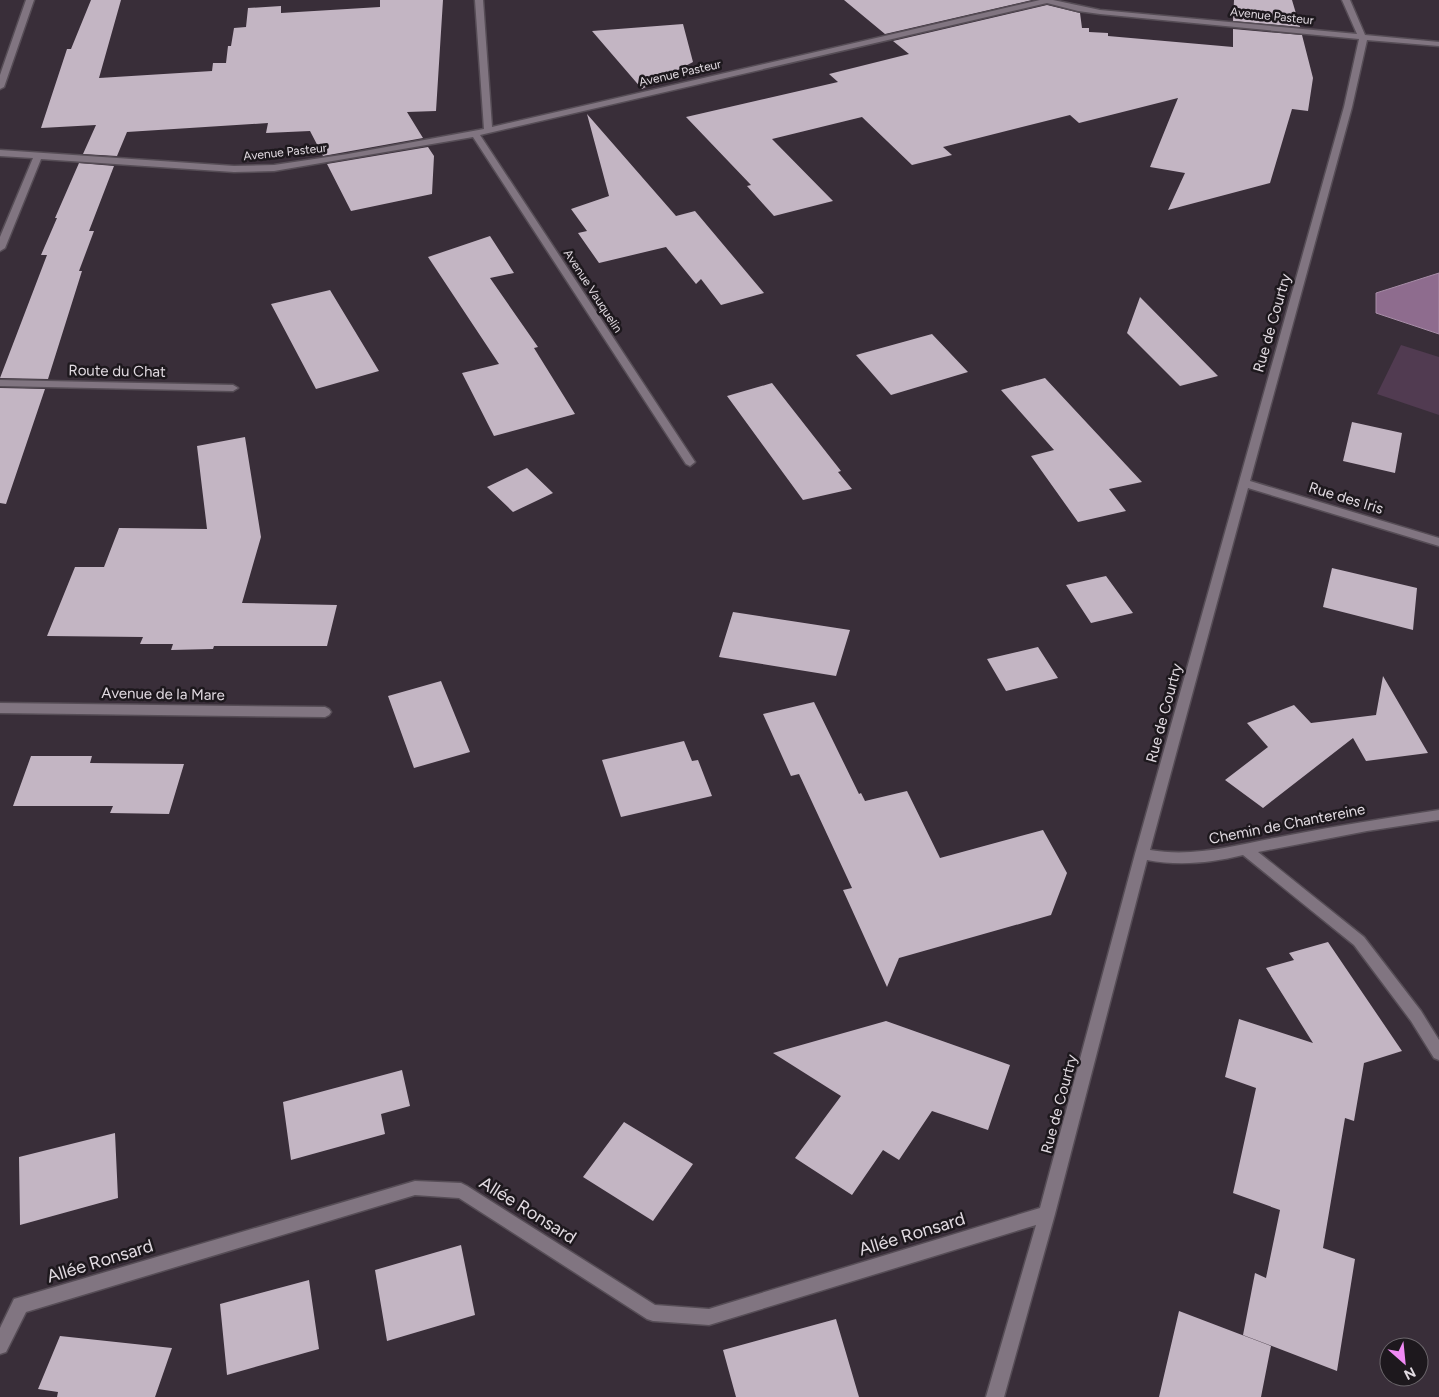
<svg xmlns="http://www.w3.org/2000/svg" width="1439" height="1397" font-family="Figtree,sans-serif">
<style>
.green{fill:#513b51}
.water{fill:#8e6c8e;stroke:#a78da7}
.building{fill:#c3b5c3}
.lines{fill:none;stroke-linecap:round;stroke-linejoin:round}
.minor-casing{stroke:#564d56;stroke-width:3}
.minor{fill:#817581;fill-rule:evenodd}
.labels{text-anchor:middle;stroke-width:5;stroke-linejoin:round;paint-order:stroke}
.far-street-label{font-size:12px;fill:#e1dae1;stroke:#1d181d}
.street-label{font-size:15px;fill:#e1dae1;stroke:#1d181d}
.near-street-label{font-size:18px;fill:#e1dae1;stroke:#1d181d}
</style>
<rect width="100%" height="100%" fill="#392e39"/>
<!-- green -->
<path class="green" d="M 1401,345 L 1439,357 L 1439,415 L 1377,394 Z"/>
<!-- water -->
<path class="water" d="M 1439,273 L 1439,334 L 1376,313 L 1376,293 Z"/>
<!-- building -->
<path class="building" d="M 91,0 L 121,0 L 99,78 L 212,71 L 213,63 L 226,63 L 228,46 L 231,46 L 234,28 L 246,27 L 248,8 L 281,6 L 281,13 L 380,7 L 380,0 L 443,0 L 436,111 L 407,112 L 423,138 L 323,156 L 310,131 L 266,133 L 268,123 L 127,132 L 117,156 L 83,154 L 96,125 L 41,128 L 67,49 L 71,49 Z
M 844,0 L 1032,0 L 885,34 Z
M 1234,0 L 1292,0 L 1300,27 L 1233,21 Z
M 1047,5 L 1080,13 L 1082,28 L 1089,28 L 1089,32 L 1108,33 L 1108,36 L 1233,47 L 1233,29 L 1302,35 L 1313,78 L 1308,111 L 1292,109 L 1270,183 L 1168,210 L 1185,173 L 1150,167 L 1178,98 L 1079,123 L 1070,115 L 943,147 L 952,155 L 912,165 L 862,117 L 772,139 L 833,201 L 774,216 L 747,186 L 751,185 L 686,117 L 838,82 L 829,74 L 909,54 L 893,41 Z
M 683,24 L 693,62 L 642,89 L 592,31 Z
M 587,114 L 676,216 L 695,211 L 764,293 L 721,305 L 701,279 L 696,284 L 666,247 L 599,263 L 578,233 L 587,231 L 571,209 L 609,196 Z
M 428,147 L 434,156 L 432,194 L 351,211 L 327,164 Z
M 79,163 L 114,166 L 89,231 L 94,231 L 79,271 L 82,271 L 48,379 L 0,378 L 47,255 L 41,255 L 57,218 L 55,218 Z
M 490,236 L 514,273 L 490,278 L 538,347 L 534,348 L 575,414 L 494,436 L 462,373 L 499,364 L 428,257 Z
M 330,290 L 379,371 L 316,389 L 271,304 Z
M 1140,297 L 1218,376 L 1180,386 L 1127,333 Z
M 932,334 L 968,372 L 891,395 L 856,355 Z
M 1045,378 L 1142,482 L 1109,489 L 1126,511 L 1078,522 L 1031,456 L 1054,450 L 1001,390 Z
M 772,383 L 841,471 L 838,472 L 852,489 L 803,500 L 727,396 Z
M 0,388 L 45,389 L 6,504 L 0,503 Z
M 1352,422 L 1402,433 L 1395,473 L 1343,461 Z
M 245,437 L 261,537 L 242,603 L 337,605 L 327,646 L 214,646 L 213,649 L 171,650 L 173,644 L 140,644 L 143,637 L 47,636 L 75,567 L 104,567 L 119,528 L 207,529 L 197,446 Z
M 527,468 L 553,493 L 513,512 L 487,487 Z
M 1332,568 L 1417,588 L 1413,630 L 1323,607 Z
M 1106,576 L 1133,613 L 1091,623 L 1066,585 Z
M 733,612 L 850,630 L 836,676 L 719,657 Z
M 1038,647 L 1058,678 L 1006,691 L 987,659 Z
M 1383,676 L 1428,753 L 1366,761 L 1353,738 L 1263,808 L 1225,780 L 1268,747 L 1247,723 L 1294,705 L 1311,723 L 1376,715 Z
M 441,681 L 470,752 L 414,768 L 388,696 Z
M 814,702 L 859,794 L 861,793 L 865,801 L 907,791 L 940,858 L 1043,830 L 1067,873 L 1051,915 L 899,958 L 887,987 L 843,890 L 852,888 L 799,774 L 791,776 L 763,714 Z
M 684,741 L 692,761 L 698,760 L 712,796 L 621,817 L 602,760 Z
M 31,756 L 92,756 L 90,763 L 184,764 L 169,814 L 110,813 L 113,806 L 13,806 Z
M 1328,942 L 1402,1051 L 1364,1063 L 1354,1121 L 1345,1118 L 1323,1248 L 1355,1259 L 1337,1371 L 1243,1335 L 1255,1273 L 1266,1278 L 1280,1210 L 1233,1193 L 1256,1088 L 1225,1077 L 1239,1019 L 1313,1043 L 1266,968 L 1294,960 L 1289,953 Z
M 886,1021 L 1010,1065 L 988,1130 L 932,1111 L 899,1160 L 883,1150 L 852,1195 L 795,1158 L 841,1096 L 773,1053 Z
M 402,1070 L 410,1106 L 381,1114 L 385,1134 L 291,1160 L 283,1102 Z
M 624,1122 L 693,1164 L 653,1221 L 583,1177 Z
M 115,1133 L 118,1198 L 20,1225 L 19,1157 Z
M 461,1245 L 475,1315 L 387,1341 L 375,1270 Z
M 309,1280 L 319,1349 L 227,1375 L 220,1304 Z
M 1179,1311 L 1271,1346 L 1261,1397 L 1159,1397 Z
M 836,1319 L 859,1397 L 736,1397 L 723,1350 Z
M 60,1336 L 172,1348 L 155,1397 L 57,1397 L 58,1392 L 38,1389 Z"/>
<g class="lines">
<defs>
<path id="minor" d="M 26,0 L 34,0 L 4,87 L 0,89 L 0,75 Z
M 475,0 L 483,0 L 492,127 L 1040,0 L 1053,0 L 1100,10 L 1357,34 L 1342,0 L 1350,0 L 1365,35 L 1439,42 L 1439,46 L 1367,40 L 1352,107 L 1250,481 L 1439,538 L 1439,546 L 1248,488 L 1150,850 C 1196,858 1240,844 1285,836 C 1336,826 1387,818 1439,810 L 1439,820 L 1367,831 L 1258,852 L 1364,937 L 1421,1011 L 1439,1040 L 1439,1060 L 1434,1058 L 1411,1021 L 1354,945 L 1243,855 C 1211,863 1179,866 1147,860 L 1055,1214 L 1004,1397 L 986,1397 L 1036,1225 L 709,1325 L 653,1321 L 647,1319 L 459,1198 L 415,1195 L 26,1312 L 6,1352 L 0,1354 L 0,1328 L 14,1299 L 415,1181 L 461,1183 L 467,1186 L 655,1305 L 709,1309 L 1040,1208 L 1135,854 L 1344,107 L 1359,39 L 1100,14 L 1078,11 L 1047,3 L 480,135 L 695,462 L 690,466 L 686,464 L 473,137 L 274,171 L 234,172 L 41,159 L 5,248 L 0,251 L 0,237 L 33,158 L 0,156 L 0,150 L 234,166 L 274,165 L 348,154 L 484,129 Z
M 0,380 L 233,385 L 238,388 L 233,391 L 0,386 Z
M 0,703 L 325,707 L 329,709 L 331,712 L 329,715 L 325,717 L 0,713 Z"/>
</defs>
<!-- minor casing -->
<use href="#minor" class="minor-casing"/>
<!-- minor -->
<use href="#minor" class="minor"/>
</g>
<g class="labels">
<!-- far-street labels -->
<g class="far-street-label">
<text transform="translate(1272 16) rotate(6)" y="4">Avenue Pasteur</text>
<text transform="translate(680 73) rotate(-13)" y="4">Avenue Pasteur</text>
<text transform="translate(285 152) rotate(-6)" y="4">Avenue Pasteur</text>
<text transform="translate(593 291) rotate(57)" y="4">Avenue Vauquelin</text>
</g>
<!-- street labels -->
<g class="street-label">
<text transform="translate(1272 323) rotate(-74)" y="5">Rue de Courtry</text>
<text transform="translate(117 371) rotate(1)" y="5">Route du Chat</text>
<text transform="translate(1346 498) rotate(17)" y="5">Rue des Iris</text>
<text transform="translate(163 694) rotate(1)" y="5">Avenue de la Mare</text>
<text transform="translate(1164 713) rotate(-75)" y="5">Rue de Courtry</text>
<text transform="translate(1287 824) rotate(-11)" y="5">Chemin de Chantereine</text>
<text transform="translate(1059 1104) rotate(-75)" y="5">Rue de Courtry</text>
</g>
<!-- near-street labels -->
<g class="near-street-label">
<text transform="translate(528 1210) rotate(32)" y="6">Allée Ronsard</text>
<text transform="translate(912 1234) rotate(-17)" y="6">Allée Ronsard</text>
<text transform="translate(100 1261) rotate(-17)" y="6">Allée Ronsard</text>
</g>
</g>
<!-- north arrow -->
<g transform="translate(1404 1362) rotate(153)"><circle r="24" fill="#1d181d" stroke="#6b666b"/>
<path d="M0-4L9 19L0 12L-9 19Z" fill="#f18af5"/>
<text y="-8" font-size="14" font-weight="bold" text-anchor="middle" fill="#e1dae1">N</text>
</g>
</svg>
